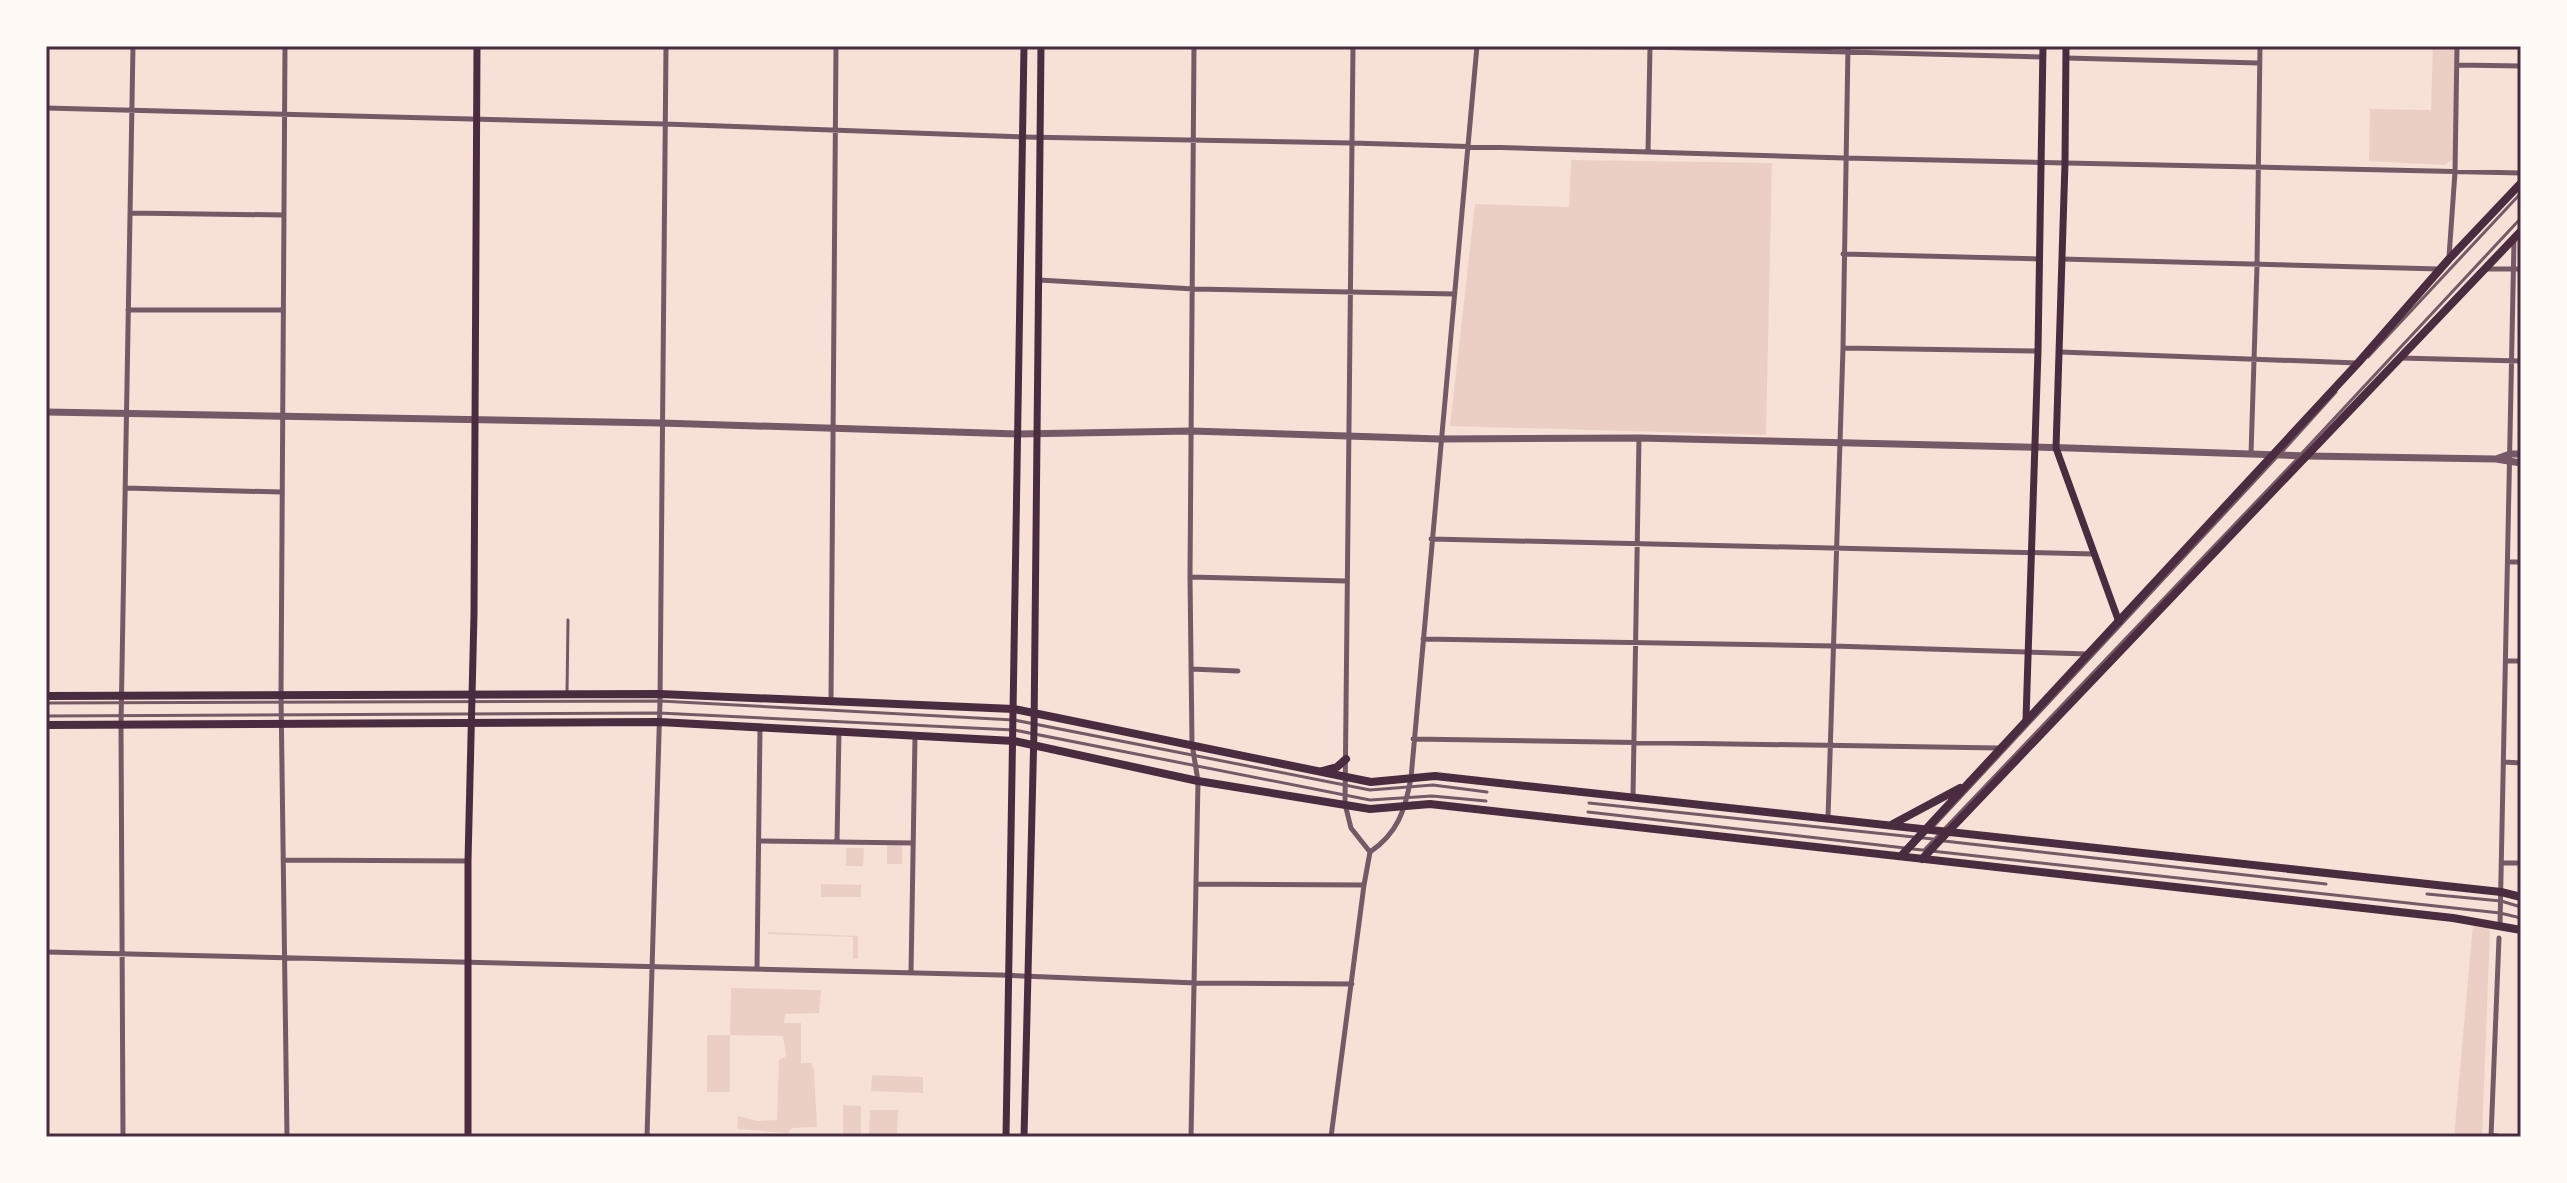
<svg xmlns="http://www.w3.org/2000/svg" width="2567" height="1183" font-family="'Source Sans 3',sans-serif">
<style>
.green{fill:#ebcfc5}
.lines{fill:none;stroke-linecap:round;stroke-linejoin:round}
.service{stroke:#755966;stroke-width:3}
.minor{stroke:#755966;stroke-width:5}
.tertiary{stroke:#755966;stroke-width:7}
.secondary{stroke:#4a2c40;stroke-width:7}
.primary{stroke:#4a2c40;stroke-width:8}
.neatline{fill:none;stroke:#4a2c40;stroke-width:3}
</style>
<rect width="100%" height="100%" fill="#f7e1d7"/>
<!-- green -->
<path class="green" d="M 2433,46 L 2455,46 L 2453,159 L 2445,165 L 2369,161 L 2370,109 L 2431,110 Z
M 1571,160 L 1772,163 L 1766,435 L 1450,426 L 1475,204 L 1569,207 Z
M 887,845 L 902,845 L 902,864 L 887,864 Z
M 846,848 L 864,848 L 863,866 L 846,866 Z
M 821,884 L 861,885 L 861,897 L 821,897 Z
M 2473,924 L 2486,927 L 2490,931 L 2482,1137 L 2454,1137 Z
M 768,932 L 858,936 L 858,959 L 853,958 L 853,937 L 768,934 Z
M 731,988 L 821,990 L 819,1013 L 785,1014 L 784,1023 L 801,1023 L 801,1063 L 811,1063 L 814,1070 L 817,1127 L 792,1128 L 788,1133 L 737,1129 L 738,1116 L 758,1121 L 777,1120 L 779,1060 L 786,1056 L 783,1036 L 730,1035 L 730,1092 L 707,1092 L 707,1035 L 730,1035 Z
M 872,1075 L 923,1077 L 923,1093 L 871,1091 Z
M 843,1105 L 861,1106 L 861,1135 L 843,1134 Z
M 870,1110 L 898,1110 L 897,1136 L 869,1136 Z"/>
<g class="lines">
<!-- service -->
<path class="service" d="M 2368,357 L 2521,193
M 2282,452 L 2336,392
M 2302,453 L 2521,218
M 567,694 L 568,620
M 46,703 L 660,701 L 1014,720 L 1370,790 L 1433,785 L 1487,792
M 46,716 L 659,713 L 1014,730 L 1370,800 L 1432,796 L 1486,801
M 1589,803 L 1933,839
M 1588,812 L 1905,848
M 1933,827 L 2277,457
M 1944,841 L 2326,884
M 1913,849 L 2500,913 L 2521,918
M 1924,850 L 2297,459
M 2427,894 L 2501,901 L 2521,907"/>
<!-- minor -->
<path class="minor" d="M 285,46 L 281,695 L 287,1137
M 1353,46 L 1345,804 L 1351,828 L 1370,852
M 2066,58 L 2259,63
M 2457,65 L 2521,66
M 46,108 L 665,124 L 1023,137 L 1352,143 L 1844,158 L 2521,173
M 1648,152 L 1650,47
M 130,213 L 283,215
M 1843,254 L 2040,259
M 2449,257 L 2455,172 L 2457,46
M 2062,259 L 2440,269
M 2486,269 L 2521,269
M 1039,280 L 1194,289 L 1455,294
M 128,310 L 282,310
M 1843,348 L 2038,351
M 2060,352 L 2357,363
M 2400,358 L 2521,361
M 2251,454 L 2257,266 L 2260,46
M 125,488 L 280,492
M 1431,539 L 2094,554
M 2508,562 L 2521,562
M 1190,577 L 1346,581
M 1423,639 L 1833,646 L 2088,654
M 2506,661 L 2521,661
M 1191,669 L 1238,671
M 831,701 L 836,46
M 1413,739 L 1999,748
M 2504,762 L 2521,763
M 1633,797 L 1639,438
M 1828,818 L 1843,348 L 1848,46
M 759,841 L 913,843
M 837,842 L 839,731
M 1370,852 C 1398,833 1405,810 1411,778 L 1477,46 L 1650,47 L 2043,57
M 283,860 L 468,861
M 2502,863 L 2521,863
M 1197,884 L 1364,885
M 2500,925 L 2514,240
M 46,952 L 1000,975 L 1196,983 L 1352,984
M 757,968 L 760,728
M 911,973 L 915,737
M 2491,1135 L 2501,1137
M 123,1137 L 121,724 L 133,46
M 647,1137 L 660,701 L 666,46
M 1191,1137 L 1198,781 L 1192,744 L 1190,577 L 1194,46
M 1331,1137 L 1364,885 L 1370,852
M 2491,1137 L 2499,938"/>
<!-- tertiary -->
<path class="tertiary" d="M 46,412 L 661,423 L 1018,434 L 1191,431 L 1440,439 L 1639,438 L 2070,448 L 2307,456 L 2496,459 L 2521,463
M 2496,459 L 2510,454 L 2521,454"/>
<!-- secondary -->
<path class="secondary" d="M 2066,46 L 2065,163 L 2056,448 L 2119,622
M 2026,719 L 2038,351 L 2043,46
M 468,1137 L 468,861 L 474,614 L 477,46
M 1006,1137 L 1024,46
M 1024,1137 L 1034,730 L 1041,46"/>
<!-- primary -->
<path class="primary" d="M 46,696 L 660,694 L 1014,709 L 1371,782 L 1435,776 L 2501,892 L 2521,897
M 46,725 L 659,722 L 1014,741 L 1198,781 L 1370,809 L 1430,804 L 2453,918 L 2521,930
M 1322,771 L 1337,767 L 1346,759
M 1891,825 L 1960,788
M 1901,856 L 2358,363 L 2449,259 L 2521,183
M 1922,859 L 2521,231"/>
</g>
<!-- border -->
<rect width="2567" height="1183" fill="none" stroke="#fffaf5" stroke-width="96"/>
<rect x="48" y="48" width="2471" height="1087" class="neatline"/>
</svg>
